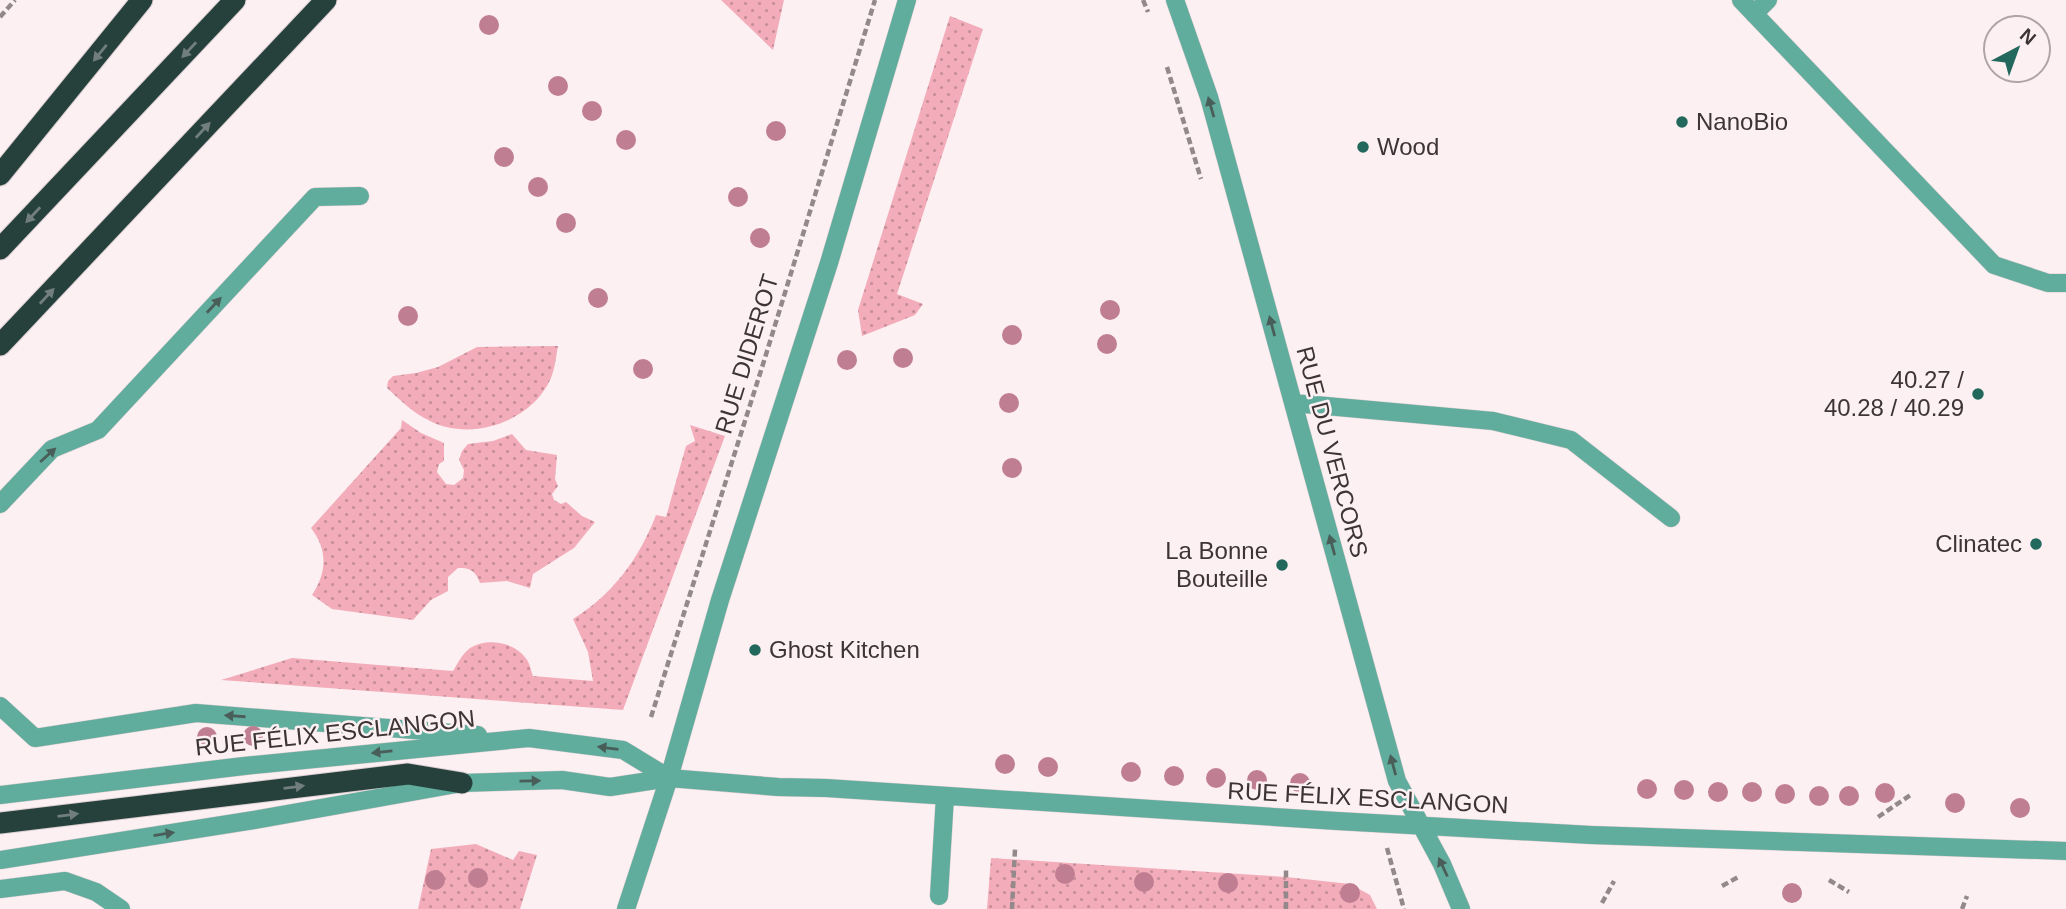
<svg xmlns="http://www.w3.org/2000/svg" width="2066" height="909" font-family="Arial,sans-serif">
<style>
.green{fill:url(#green-dots)}
.lines{fill:none;stroke-linecap:round;stroke-linejoin:round}
.minor-casing{stroke:#daced0;stroke-width:19}
.highway-casing{stroke:#daced0;stroke-width:23}
.path{stroke:#93898b;stroke-width:4.5;stroke-dasharray:7 3.5;stroke-linecap:butt}
.minor{stroke:#60ac9d;stroke-width:18}
.highway{stroke:#26413c;stroke-width:21}
.tree{fill:#c07e92}
.oneway{fill:#717e7c}
.oneway2{fill:#495e59}
.poi-dot{fill:#22685d;stroke:#fdf0f2;stroke-width:2.5}
.labels{text-anchor:middle;stroke-width:5;stroke-linejoin:round;paint-order:stroke}
.poi-label{font-size:24px;fill:#3c3435;stroke:#fdf0f2;text-anchor:start}
.street-label{font-size:24px;fill:#3c3435;stroke:#fdf0f2}
</style>
<defs>
<pattern id="green-dots" width="8" height="8" patternUnits="userSpaceOnUse" patternTransform="scale(1.75)"><rect width="8" height="8" fill="#f3adba"/><path d="M2 2h.1M6 6h.1" fill="none" stroke="#c68e98" stroke-width="1.8" stroke-linecap="round"/></pattern>
</defs>
<rect width="100%" height="100%" fill="#fdf0f2"/>
<!-- green -->
<path class="green" d="M 721,0 L 784,0 L 773,50 Z
M 950,16 L 983,29 L 897,294 L 923,304 L 915,315 L 862,336 L 858,310 Z
M 558,346 C 556,357 555,368 551,378 C 532,422 471,442 430,421 C 413,413 400,400 387,388 L 388,381 L 393,376 L 416,373 L 438,367 L 477,347 Z
M 402,420 L 421,433 L 444,443 L 444,461 L 439,464 L 437,472 L 446,484 L 454,485 L 463,478 L 464,470 L 459,460 L 462,451 L 468,444 L 493,441 L 512,434 L 526,450 L 557,455 L 555,479 L 558,486 L 552,494 L 554,500 L 561,504 L 566,502 L 582,516 L 595,522 L 574,548 L 533,574 L 530,588 L 507,581 L 480,583 C 476,572 471,567 458,568 L 448,577 L 448,591 L 431,600 L 413,620 L 332,609 L 312,595 C 327,572 328,550 311,528 L 401,428 Z
M 690,425 L 725,436 L 623,710 L 221,680 L 292,658 L 453,671 C 458,663 462,654 470,648 C 487,637 516,642 527,660 C 530,664 531,671 533,676 L 593,681 L 588,652 L 573,619 C 613,594 639,559 656,515 L 666,517 L 686,446 L 695,441 Z
M 476,844 L 513,860 L 519,851 L 537,855 L 520,909 L 418,909 L 431,849 Z
M 991,858 L 1286,877 L 1350,884 L 1370,895 L 1377,909 L 987,909 Z"/>
<g class="lines">
<defs>
<path id="minor" d="M 1175,0 L 1209,97 L 1397,781 L 1442,864 L 1461,909
M 1741,0 L 1994,265 L 2048,283 L 2066,283
M 1754,14 L 1768,0
M 1293,403 L 1493,421 L 1571,440 L 1671,518
M 0,504 L 52,449 L 98,430 L 315,197 L 360,196
M 0,706 L 35,738 L 196,713 L 478,735
M 0,795 L 244,766 L 529,738 L 623,750 L 669,778
M 0,860 L 254,820 L 462,783 L 562,780 L 610,787 L 669,778 L 778,787 L 826,788 L 1337,821 L 1591,835 L 2066,851
M 0,889 L 65,881 L 96,892 L 121,909
M 939,896 L 945,796
M 626,909 L 669,778 L 720,600 L 829,263 L 907,0"/>
<path id="highway" d="M 0,175 L 142,0
M 0,249 L 235,0
M 0,345 L 326,0
M 0,823 L 408,774 L 462,783"/>
</defs>
<!-- minor casing -->
<use href="#minor" class="minor-casing"/>
<!-- highway casing -->
<use href="#highway" class="highway-casing"/>
<!-- path -->
<path class="path" d="M 1143,0 L 1148,12
M 0,17 L 15,0
M 1167,67 L 1201,179
M 651,717 L 764,361 L 875,0
M 1878,817 L 1912,794
M 1387,848 L 1404,909
M 1829,880 L 1849,892
M 1722,886 L 1740,876
M 1602,903 L 1614,881
M 1012,909 L 1015,849
M 1286,909 L 1286,870
M 1962,909 L 1967,896"/>
<!-- minor -->
<use href="#minor" class="minor"/>
<!-- highway -->
<use href="#highway" class="highway"/>
</g>
<!-- trees -->
<g class="tree">
<circle cx="489" cy="25" r="10"/>
<circle cx="558" cy="86" r="10"/>
<circle cx="592" cy="111" r="10"/>
<circle cx="776" cy="131" r="10"/>
<circle cx="626" cy="140" r="10"/>
<circle cx="504" cy="157" r="10"/>
<circle cx="538" cy="187" r="10"/>
<circle cx="738" cy="197" r="10"/>
<circle cx="566" cy="223" r="10"/>
<circle cx="760" cy="238" r="10"/>
<circle cx="598" cy="298" r="10"/>
<circle cx="1110" cy="310" r="10"/>
<circle cx="408" cy="316" r="10"/>
<circle cx="1012" cy="335" r="10"/>
<circle cx="1107" cy="344" r="10"/>
<circle cx="903" cy="358" r="10"/>
<circle cx="847" cy="360" r="10"/>
<circle cx="643" cy="369" r="10"/>
<circle cx="1009" cy="403" r="10"/>
<circle cx="1012" cy="468" r="10"/>
<circle cx="253" cy="736" r="10"/>
<circle cx="207" cy="737" r="10"/>
<circle cx="1005" cy="764" r="10"/>
<circle cx="1048" cy="767" r="10"/>
<circle cx="1131" cy="772" r="10"/>
<circle cx="1174" cy="776" r="10"/>
<circle cx="1216" cy="778" r="10"/>
<circle cx="1257" cy="780" r="10"/>
<circle cx="1300" cy="783" r="10"/>
<circle cx="1647" cy="789" r="10"/>
<circle cx="1684" cy="790" r="10"/>
<circle cx="1718" cy="792" r="10"/>
<circle cx="1752" cy="792" r="10"/>
<circle cx="1885" cy="793" r="10"/>
<circle cx="1785" cy="794" r="10"/>
<circle cx="1819" cy="796" r="10"/>
<circle cx="1849" cy="796" r="10"/>
<circle cx="1955" cy="803" r="10"/>
<circle cx="2020" cy="808" r="10"/>
<circle cx="1065" cy="874" r="10"/>
<circle cx="478" cy="878" r="10"/>
<circle cx="435" cy="880" r="10"/>
<circle cx="1144" cy="882" r="10"/>
<circle cx="1228" cy="883" r="10"/>
<circle cx="1350" cy="893" r="10"/>
<circle cx="1792" cy="893" r="10"/>
</g>
<!-- one-way arrows -->
<defs><path id="oneway-solid" d="M-6-.8H1V-3.2L6.5 0L1 3.2V.8H-6Z" transform="scale(1.75)"/></defs>
<g class="oneway">
<use href="#oneway-solid" transform="translate(189 50) rotate(133)"/>
<use href="#oneway-solid" transform="translate(100 53) rotate(129)"/>
<use href="#oneway-solid" transform="translate(203 130) rotate(-47)"/>
<use href="#oneway-solid" transform="translate(33 215) rotate(133)"/>
<use href="#oneway-solid" transform="translate(47 296) rotate(-47)"/>
<use href="#oneway-solid" transform="translate(294 787) rotate(-7)"/>
<use href="#oneway-solid" transform="translate(68 815) rotate(-7)"/>
</g>
<g class="oneway2">
<use href="#oneway-solid" transform="translate(1211 107) rotate(-106)"/>
<use href="#oneway-solid" transform="translate(214 305) rotate(-47)"/>
<use href="#oneway-solid" transform="translate(1272 326) rotate(-105)"/>
<use href="#oneway-solid" transform="translate(48 455) rotate(-42)"/>
<use href="#oneway-solid" transform="translate(1332 545) rotate(-105)"/>
<use href="#oneway-solid" transform="translate(235 716) rotate(-176)"/>
<use href="#oneway-solid" transform="translate(608 748) rotate(-173)"/>
<use href="#oneway-solid" transform="translate(382 752) rotate(174)"/>
<use href="#oneway-solid" transform="translate(1393 765) rotate(-105)"/>
<use href="#oneway-solid" transform="translate(530 781) rotate(-1)"/>
<use href="#oneway-solid" transform="translate(164 834) rotate(-9)"/>
<use href="#oneway-solid" transform="translate(1443 867) rotate(-115)"/>
</g>
<!-- markers -->
<g class="poi-dot">
<circle cx="1682" cy="122" r="7"/>
<circle cx="1363" cy="147" r="7"/>
<circle cx="1978" cy="394" r="7"/>
<circle cx="2036" cy="544" r="7"/>
<circle cx="1282" cy="565" r="7"/>
<circle cx="755" cy="650" r="7"/>
</g>
<g class="labels">
<!-- poi labels -->
<g class="poi-label">
<text x="1696" y="130">NanoBio</text>
<text x="1377" y="155">Wood</text>
<text x="1964" y="388" text-anchor="end">40.27 /<tspan x="1964" dy="28">40.28 / 40.29</tspan></text>
<text x="2022" y="552" text-anchor="end">Clinatec</text>
<text x="1268" y="559" text-anchor="end">La Bonne<tspan x="1268" dy="28">Bouteille</tspan></text>
<text x="769" y="658">Ghost Kitchen</text>
</g>
<!-- street labels -->
<g class="street-label">
<text transform="translate(747 354) rotate(-73)" y="8">RUE DIDEROT</text>
<text transform="translate(1332 452) rotate(75)" y="8">RUE DU VERCORS</text>
<text transform="translate(335 733) rotate(-6)" y="8">RUE FÉLIX ESCLANGON</text>
<text transform="translate(1368 798) rotate(3)" y="8">RUE FÉLIX ESCLANGON</text>
</g>
</g>
<!-- north arrow -->
<g transform="translate(2017 49) rotate(41)"><circle r="33" fill="#fdf0f2" stroke="#b0a5a6" stroke-width="2"/>
<path d="M0-5L12 26L0 18L-12 26Z" fill="#22685d"/>
<text y="-10" font-size="19" font-weight="bold" text-anchor="middle" fill="#3c3435">N</text>
</g>
</svg>
